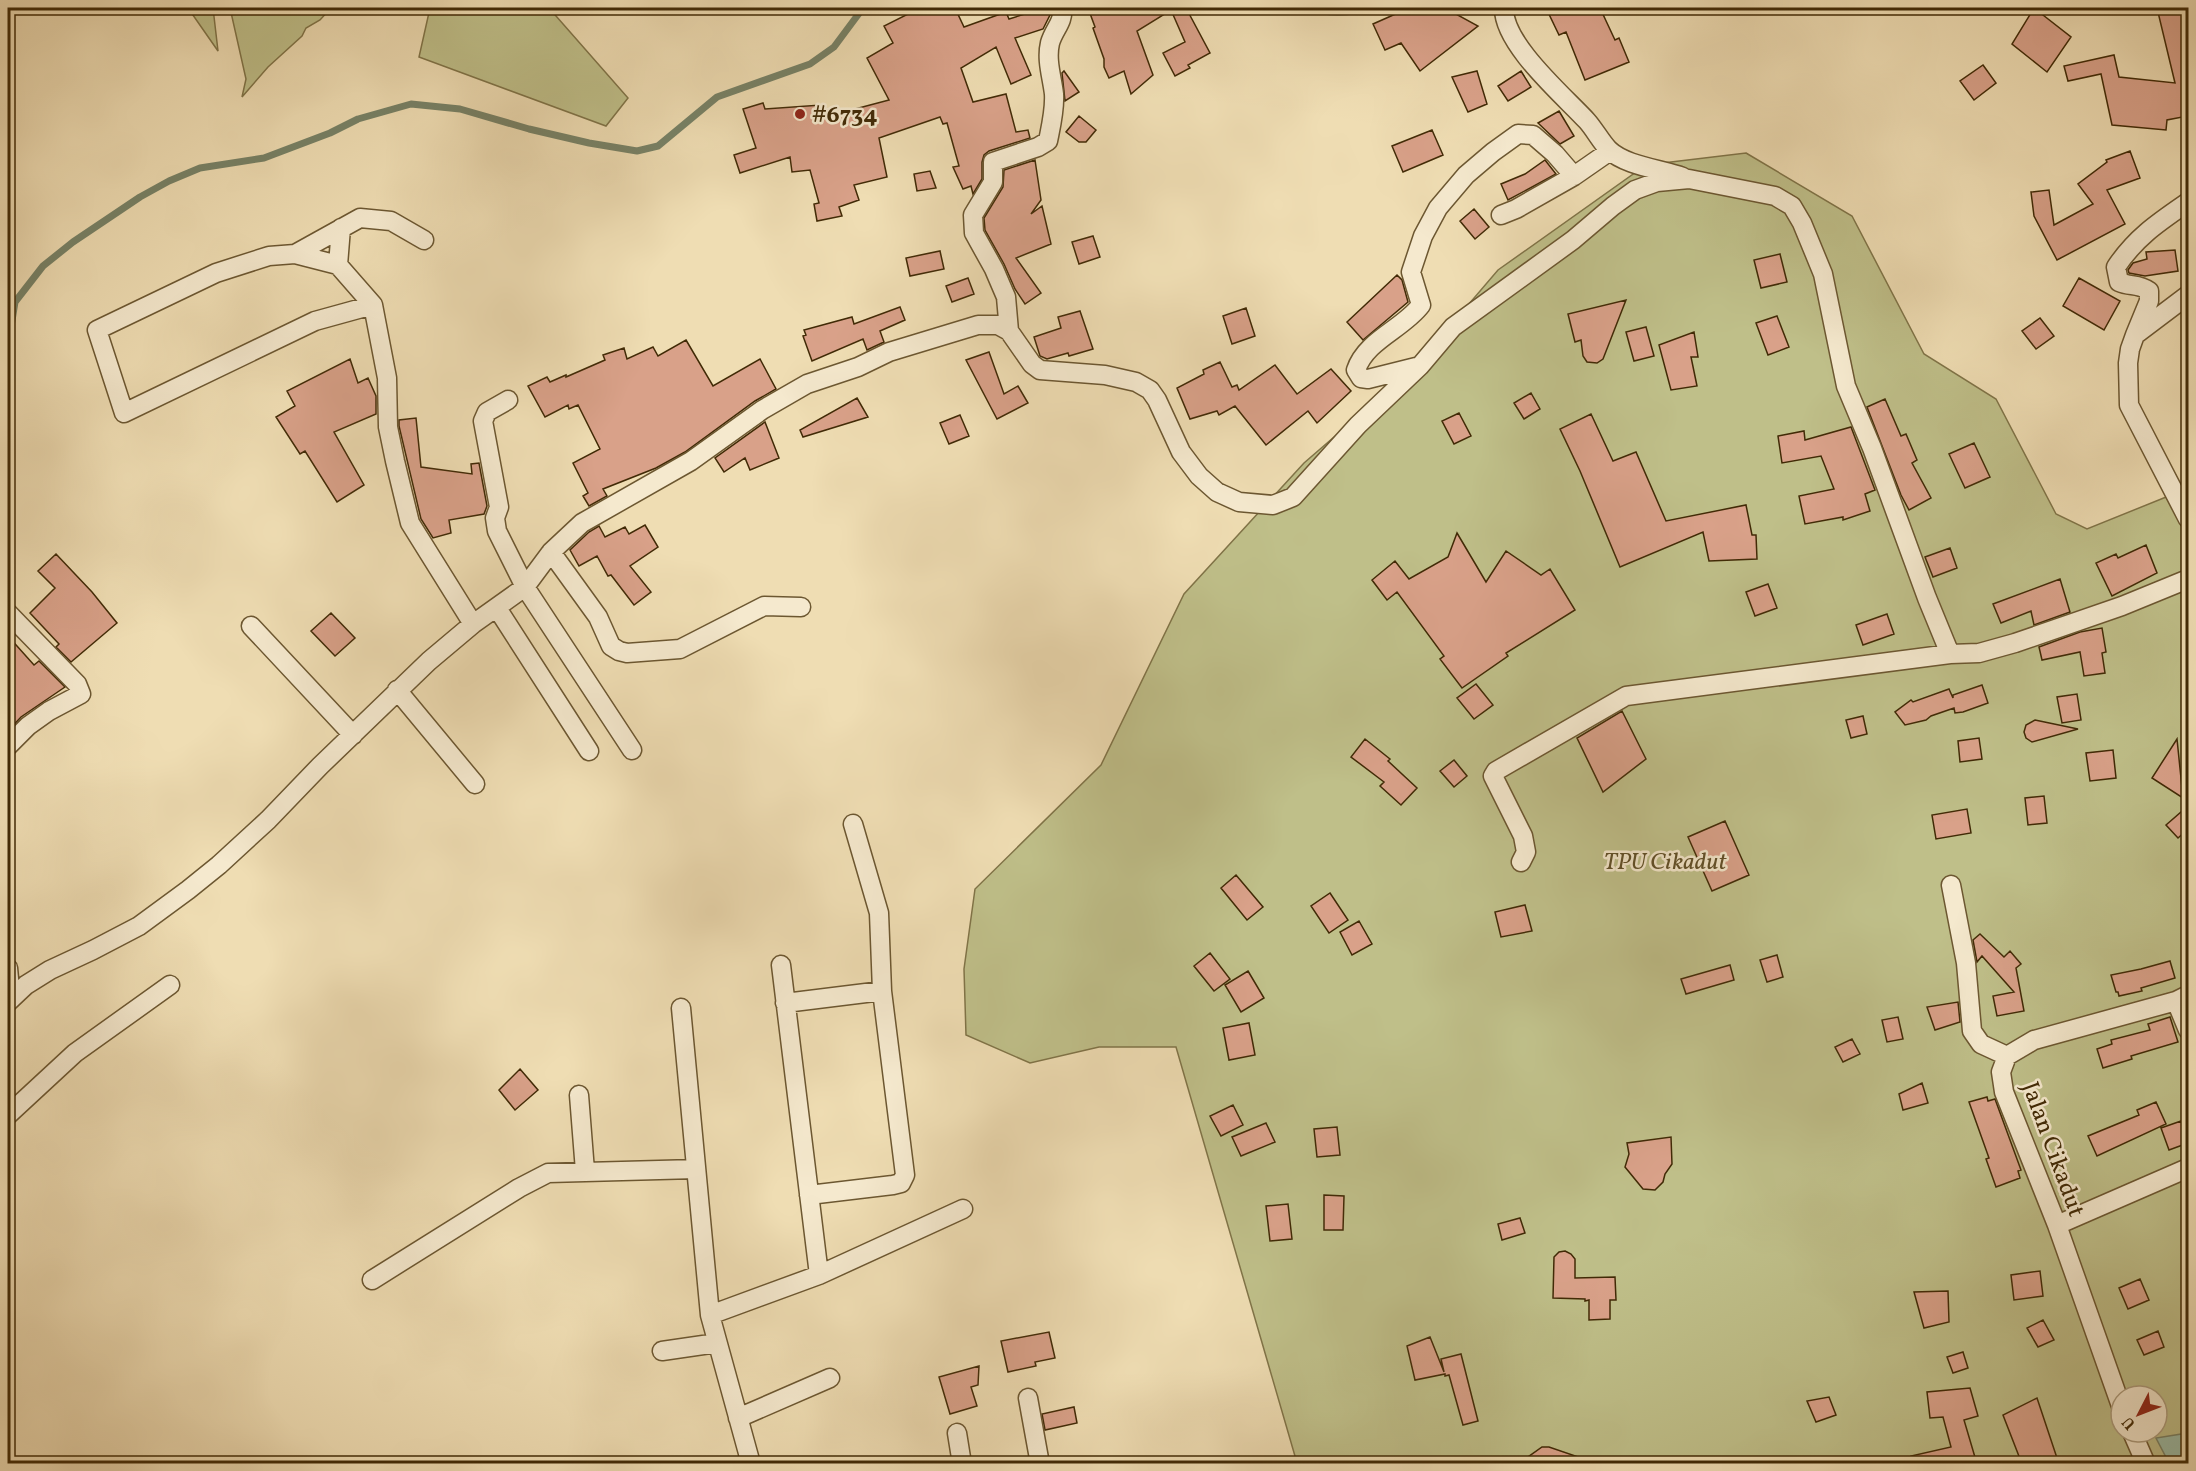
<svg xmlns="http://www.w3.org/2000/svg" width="2196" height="1471" font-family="Vollkorn,serif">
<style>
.green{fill:#bfbf89;stroke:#807448;stroke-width:1.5;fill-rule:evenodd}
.water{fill:#9bbda8;stroke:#778267;stroke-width:1.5}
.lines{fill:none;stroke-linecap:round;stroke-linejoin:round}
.stream{stroke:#778267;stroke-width:7}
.building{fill:#d9a189;stroke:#412a06;stroke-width:1.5}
.street-casing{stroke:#6c5731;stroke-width:21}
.street{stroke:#f5e9ce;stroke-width:18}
.poi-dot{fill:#8f2418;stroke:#f5e9ce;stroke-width:2}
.labels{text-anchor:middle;stroke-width:5;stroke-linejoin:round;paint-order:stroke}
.poi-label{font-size:24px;font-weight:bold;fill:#412a06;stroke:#f5e9ce;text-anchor:start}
.park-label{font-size:24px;font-style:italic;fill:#604f27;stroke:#f5e9ce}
.street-label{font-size:24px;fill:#412a06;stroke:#f5e9ce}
</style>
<rect width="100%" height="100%" fill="#efddb3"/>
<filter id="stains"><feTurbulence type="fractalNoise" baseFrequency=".00333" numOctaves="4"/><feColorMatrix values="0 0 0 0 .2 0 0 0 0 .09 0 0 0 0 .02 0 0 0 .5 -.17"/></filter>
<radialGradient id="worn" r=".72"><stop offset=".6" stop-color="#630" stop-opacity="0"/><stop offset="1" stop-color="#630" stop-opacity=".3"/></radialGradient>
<!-- green -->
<path class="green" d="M 188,8 L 213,8 L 218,51 Z
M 230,8 L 331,8 L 320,20 L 306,28 L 302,36 L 268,67 L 242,97 L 246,79 Z
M 430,8 L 549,8 L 628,98 L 606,126 L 419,57 Z
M 1746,153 L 1852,216 L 1924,354 L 1996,399 L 2056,514 L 2087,529 L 2176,493 L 2188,484 L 2188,1463 L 1297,1463 L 1176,1047 L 1099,1047 L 1030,1063 L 966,1035 L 964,969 L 975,889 L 1101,765 L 1184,594 L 1304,463 L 1415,367 L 1498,270 L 1646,165 ZM 2121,1396 L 2157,1396 L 2157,1432 L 2121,1432 Z"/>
<!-- water -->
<path class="water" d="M 2188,1433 L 2188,1463 L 2169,1463 L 2156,1438 Z"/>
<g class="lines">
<!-- stream -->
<path class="stream" d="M 1310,8 C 1330,15 1354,12 1375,8
M 8,345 L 15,302 L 43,266 L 73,242 L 140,197 L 169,181 L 200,168 L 264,158 L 330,133 L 358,119 L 411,104 L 460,109 L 529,129 L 589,143 L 637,151 L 658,146 L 717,97 L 810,64 L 834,47 L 863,8"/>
</g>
<!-- building -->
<path class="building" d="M 920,8 L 955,8 L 964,27 L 1006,12 L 1009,19 L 1044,8 L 1049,8 L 1051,13 L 1043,29 L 1015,38 L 1031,75 L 1011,84 L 996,47 L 961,68 L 973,102 L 1006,94 L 1016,132 L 1028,130 L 1030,138 L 989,151 L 984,155 L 982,162 L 982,179 L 973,194 L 971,186 L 963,189 L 953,167 L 959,166 L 947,123 L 943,124 L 940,117 L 879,138 L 887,177 L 854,185 L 859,200 L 839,207 L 842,216 L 817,221 L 814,204 L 819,203 L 810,170 L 792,172 L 790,157 L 740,173 L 734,155 L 756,148 L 743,109 L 763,103 L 765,109 L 821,105 L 821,118 L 889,100 L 867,58 L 893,43 L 884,26 Z
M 1088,8 L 1186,8 L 1210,53 L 1188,65 L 1190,68 L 1175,76 L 1163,53 L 1185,42 L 1171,10 L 1137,31 L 1153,75 L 1131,94 L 1124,71 L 1109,78 L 1104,67 L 1104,59 L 1093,28 L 1095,27 Z
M 1409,8 L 1445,8 L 1478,26 L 1420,71 L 1401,43 L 1385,50 L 1373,24 Z
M 1546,8 L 1600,8 L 1615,40 L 1619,38 L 1629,62 L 1585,80 L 1566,32 L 1559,35 Z
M 2034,8 L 2071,37 L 2047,72 L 2012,44 Z
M 2157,8 L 2188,8 L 2188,116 L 2167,120 L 2166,130 L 2112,125 L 2101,74 L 2068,81 L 2064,66 L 2114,55 L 2119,77 L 2175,83 Z
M 1983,65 L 1996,83 L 1974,100 L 1960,81 Z
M 1064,71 L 1079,92 L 1065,101 L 1062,73 Z
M 1477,71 L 1487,104 L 1468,112 L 1452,77 Z
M 1521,71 L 1531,87 L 1508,101 L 1498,86 Z
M 1559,111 L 1574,136 L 1560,144 L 1538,123 Z
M 1079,116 L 1096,130 L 1086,142 L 1079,142 L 1066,132 Z
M 1432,130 L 1443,155 L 1403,172 L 1392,146 Z
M 2130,151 L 2140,178 L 2107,190 L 2125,224 L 2057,260 L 2034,216 L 2031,192 L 2049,190 L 2054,225 L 2093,204 L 2078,184 L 2107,162 L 2106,160 Z
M 1035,160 L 1041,200 L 1031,214 L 1042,206 L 1051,244 L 1016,258 L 1041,293 L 1025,304 L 1015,289 L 1004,264 L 985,230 L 984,218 L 1003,187 L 1004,170 Z
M 1545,160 L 1556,174 L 1508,200 L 1501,184 L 1525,174 Z
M 930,171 L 936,188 L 917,191 L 914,174 Z
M 1474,209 L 1489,227 L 1475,239 L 1460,221 Z
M 1093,236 L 1100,257 L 1079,264 L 1072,242 Z
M 2175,250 L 2178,271 L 2145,276 L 2129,273 L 2128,270 L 2133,263 L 2147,259 L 2146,252 Z
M 940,251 L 944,269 L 910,276 L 906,258 Z
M 1780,254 L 1787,282 L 1761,288 L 1754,260 Z
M 1397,275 L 1402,280 L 1408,302 L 1363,340 L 1347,322 Z
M 968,278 L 974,294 L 952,302 L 946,286 Z
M 2079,278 L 2120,301 L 2104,330 L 2063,306 Z
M 1626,300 L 1603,359 L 1597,363 L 1587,362 L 1583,356 L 1581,340 L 1575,342 L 1568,314 Z
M 900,307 L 905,320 L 880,331 L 884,342 L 867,350 L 863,339 L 812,361 L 803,336 L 806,335 L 804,330 L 852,317 L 854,324 Z
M 1246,308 L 1255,336 L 1232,344 L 1223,316 Z
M 1080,311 L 1093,349 L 1069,356 L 1068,353 L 1047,359 L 1040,356 L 1034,337 L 1061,328 L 1058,317 Z
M 1777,316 L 1789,347 L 1768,355 L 1756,323 Z
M 2040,318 L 2054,336 L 2036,349 L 2022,331 Z
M 1646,327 L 1654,356 L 1634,361 L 1626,332 Z
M 1694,332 L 1698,357 L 1691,357 L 1697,386 L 1671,390 L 1659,345 Z
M 686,340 L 713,386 L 760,359 L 776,389 L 755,401 L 685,452 L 656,468 L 603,489 L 607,496 L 589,506 L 583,496 L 588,493 L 573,463 L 600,449 L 578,405 L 569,409 L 568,405 L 545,417 L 528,386 L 547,377 L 550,382 L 566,375 L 566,377 L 605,360 L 603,355 L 624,348 L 627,359 L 653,347 L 658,356 Z
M 989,352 L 1004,394 L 1018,386 L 1028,403 L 997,419 L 966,360 Z
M 350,359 L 358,383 L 368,378 L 376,396 L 376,414 L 334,432 L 364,485 L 337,502 L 305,451 L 300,454 L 276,417 L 295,406 L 287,391 Z
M 1220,362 L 1232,387 L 1237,385 L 1239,390 L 1275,365 L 1297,394 L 1331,369 L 1351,391 L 1317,423 L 1308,411 L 1266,445 L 1235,406 L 1219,415 L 1217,411 L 1190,419 L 1177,388 L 1204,374 L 1203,370 Z
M 1531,393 L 1540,409 L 1524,419 L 1514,403 Z
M 857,398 L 868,417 L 803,437 L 800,430 Z
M 1885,399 L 1901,436 L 1906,434 L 1917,460 L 1912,463 L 1931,498 L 1909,510 L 1901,495 L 1867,407 Z
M 1459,413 L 1471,436 L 1454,444 L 1442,421 Z
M 1591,414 L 1613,461 L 1636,452 L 1666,521 L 1746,505 L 1752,535 L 1756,535 L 1757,559 L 1709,561 L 1703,532 L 1620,567 L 1580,471 L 1560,429 Z
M 960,415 L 969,436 L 949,444 L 940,423 Z
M 416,418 L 421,467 L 472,474 L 471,464 L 479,463 L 487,506 L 484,514 L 449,520 L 451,533 L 433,538 L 421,519 L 399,426 L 399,420 Z
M 765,422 L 779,458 L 750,470 L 745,458 L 724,472 L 715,458 Z
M 1851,427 L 1875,490 L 1865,494 L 1870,511 L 1843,520 L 1843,517 L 1805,524 L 1799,496 L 1834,489 L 1821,456 L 1782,463 L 1778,436 L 1804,431 L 1805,440 Z
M 1974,443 L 1990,477 L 1965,488 L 1949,454 Z
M 645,525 L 658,547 L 630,566 L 651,592 L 634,605 L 611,575 L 608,576 L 597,556 L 579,566 L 570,550 L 589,532 L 599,526 L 605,537 L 625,527 L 629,534 Z
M 1457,533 L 1486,582 L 1506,551 L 1541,575 L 1550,569 L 1575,610 L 1506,653 L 1508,656 L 1462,688 L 1440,659 L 1444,656 L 1397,592 L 1387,600 L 1372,580 L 1395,561 L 1409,579 L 1448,557 Z
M 2146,545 L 2157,573 L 2112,596 L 2096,563 L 2116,554 L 2118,558 Z
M 1950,548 L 1957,568 L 1933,577 L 1925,557 Z
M 56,554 L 92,592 L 117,623 L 71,662 L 56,647 L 59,644 L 30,613 L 55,588 L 38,571 Z
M 2060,579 L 2070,612 L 2034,625 L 2031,611 L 2001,623 L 1993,604 Z
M 1768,584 L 1777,608 L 1755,616 L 1746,592 Z
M 331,613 L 355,638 L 335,656 L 311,631 Z
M 1887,614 L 1894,634 L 1863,645 L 1856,625 Z
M 2102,628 L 2106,652 L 2102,653 L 2105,673 L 2084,676 L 2080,652 L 2042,660 L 2039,647 L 2080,632 Z
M 8,636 L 34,665 L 39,661 L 65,687 L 21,717 L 8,731 Z
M 1476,684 L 1493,705 L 1474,719 L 1457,698 Z
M 1982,685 L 1988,703 L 1963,712 L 1955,713 L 1954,708 L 1931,716 L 1926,720 L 1905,725 L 1895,712 L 1911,700 L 1913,702 L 1949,689 L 1953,698 L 1953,695 Z
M 2077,694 L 2081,720 L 2062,723 L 2057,697 Z
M 1622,711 L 1646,759 L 1603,792 L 1577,738 Z
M 1863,716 L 1867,734 L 1851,738 L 1846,720 Z
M 2035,720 L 2078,729 L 2032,742 L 2026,738 L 2024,732 L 2026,725 Z
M 1979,738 L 1982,759 L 1960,762 L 1958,741 Z
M 1365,739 L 1390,759 L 1388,761 L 1417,788 L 1401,805 L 1380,786 L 1384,782 L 1351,757 Z
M 2177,739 L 2183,798 L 2152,778 Z
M 2113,750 L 2116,778 L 2090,781 L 2086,753 Z
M 1454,760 L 1467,776 L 1454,787 L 1440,771 Z
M 2044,796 L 2047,823 L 2028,825 L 2025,798 Z
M 2188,806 L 2188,829 L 2178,838 L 2166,825 Z
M 1967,809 L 1971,833 L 1936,839 L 1932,815 Z
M 1725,821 L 1749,875 L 1712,891 L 1688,837 Z
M 1236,875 L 1263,907 L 1247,920 L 1221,888 Z
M 1330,893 L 1348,920 L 1329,933 L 1311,906 Z
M 1525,905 L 1532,931 L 1501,937 L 1495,912 Z
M 1359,921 L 1372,944 L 1352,955 L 1340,932 Z
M 1980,934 L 2004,957 L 2010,951 L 2021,964 L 2016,968 L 2024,1011 L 1997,1016 L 1993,996 L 2014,992 L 1982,956 L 1977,962 L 1973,940 Z
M 1210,953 L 1230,979 L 1214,991 L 1194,966 Z
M 1777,955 L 1783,977 L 1767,982 L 1760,960 Z
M 2170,961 L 2175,978 L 2141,988 L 2142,991 L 2119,996 L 2118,992 L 2116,992 L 2111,975 L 2141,969 Z
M 1730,965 L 1734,980 L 1686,994 L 1681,979 Z
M 1248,971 L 1264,998 L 1241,1012 L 1225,985 Z
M 1958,1002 L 1960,1022 L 1935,1030 L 1927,1007 Z
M 1898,1017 L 1903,1039 L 1887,1042 L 1882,1020 Z
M 2170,1017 L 2178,1042 L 2131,1056 L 2132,1059 L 2103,1068 L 2097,1049 L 2112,1044 L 2111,1040 L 2150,1030 L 2148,1024 Z
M 1249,1023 L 1255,1055 L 1229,1060 L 1223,1028 Z
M 1852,1039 L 1860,1054 L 1843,1062 L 1835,1047 Z
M 520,1069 L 538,1090 L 515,1110 L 499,1090 Z
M 1922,1083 L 1928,1103 L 1903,1110 L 1899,1094 Z
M 1987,1097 L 1988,1101 L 1995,1099 L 2021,1170 L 2018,1171 L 2020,1178 L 1996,1187 L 1986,1159 L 1989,1158 L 1969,1102 Z
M 2156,1102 L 2166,1124 L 2097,1156 L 2088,1136 L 2139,1115 L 2137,1110 Z
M 1233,1105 L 1243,1125 L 1221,1136 L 1210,1116 Z
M 2181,1121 L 2188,1143 L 2169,1150 L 2161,1128 Z
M 1266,1123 L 1275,1142 L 1241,1156 L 1232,1137 Z
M 1337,1127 L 1340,1155 L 1317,1157 L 1314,1129 Z
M 1671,1137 L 1672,1164 L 1665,1174 L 1663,1182 L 1655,1190 L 1643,1189 L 1625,1167 L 1629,1154 L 1627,1143 Z
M 1324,1195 L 1344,1196 L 1343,1230 L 1324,1230 Z
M 1288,1204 L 1292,1239 L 1270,1241 L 1266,1206 Z
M 1520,1218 L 1525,1233 L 1502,1240 L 1498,1224 Z
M 1565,1251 L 1571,1254 L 1575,1259 L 1575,1278 L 1615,1277 L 1616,1300 L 1610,1300 L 1610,1319 L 1589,1320 L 1589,1300 L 1585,1301 L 1585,1299 L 1553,1298 L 1554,1257 L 1559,1252 Z
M 2040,1271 L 2043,1296 L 2014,1300 L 2011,1275 Z
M 2140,1279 L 2149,1300 L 2128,1309 L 2119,1288 Z
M 1948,1291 L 1949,1322 L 1924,1328 L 1914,1292 Z
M 2043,1320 L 2054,1340 L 2038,1347 L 2027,1328 Z
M 2158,1331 L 2164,1347 L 2144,1355 L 2137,1340 Z
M 1049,1332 L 1055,1358 L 1035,1362 L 1036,1366 L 1008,1372 L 1001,1341 Z
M 1430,1337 L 1444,1372 L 1441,1359 L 1461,1354 L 1478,1421 L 1463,1425 L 1449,1375 L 1445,1376 L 1445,1374 L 1415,1380 L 1407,1346 Z
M 1963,1352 L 1968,1368 L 1953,1373 L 1947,1357 Z
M 979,1366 L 978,1385 L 971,1387 L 977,1406 L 950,1414 L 939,1377 Z
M 1970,1388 L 1978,1416 L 1964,1420 L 1977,1464 L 1912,1464 L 1911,1456 L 1951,1447 L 1943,1417 L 1930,1418 L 1927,1392 Z
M 1829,1397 L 1836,1415 L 1816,1422 L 1807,1401 Z
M 2037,1398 L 2059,1464 L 2022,1464 L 2003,1415 Z
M 1074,1407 L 1077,1423 L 1045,1430 L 1042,1414 Z
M 1542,1447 L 1549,1447 L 1590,1461 L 1590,1464 L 1518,1464 Z"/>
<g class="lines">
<defs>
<path id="street" d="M 1504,8 C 1503,44 1563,95 1587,121 C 1595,130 1601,142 1609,150 C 1626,166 1661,169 1683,177
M 1501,215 L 1516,209 L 1574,176
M 295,254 L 360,218 L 391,221 L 424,240
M 338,265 L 341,228
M 2188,295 L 2135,335 L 2130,349 L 2128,363 L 2129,405 L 2188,519
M 373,305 L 315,321 L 124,413 L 97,330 L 216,273 L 269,256 L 295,254 L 338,265 L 373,305 L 387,378 L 388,427 L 395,461 L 410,523 L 473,624
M 1009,331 L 1006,297 L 994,269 L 974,233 L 973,215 L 993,182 L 993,162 L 1038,147 L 1048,141 C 1051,126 1055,110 1054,94 C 1052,77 1046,60 1050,43 C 1054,29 1064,22 1062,8
M 2135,335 L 2149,301 L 2149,291 C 2138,283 2130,287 2119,282 L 2116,267 C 2136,237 2159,222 2188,202
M 1416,367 L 1368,379 L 1361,378 L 1356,370 C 1366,340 1403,329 1421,305 L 1411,272 L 1423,236 L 1438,208 L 1466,175 L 1493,152 L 1518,134 L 1533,135 L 1555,154 L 1574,176 L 1610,151
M 508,400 L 487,412 L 483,421 L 499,507 L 495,518 L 497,531 L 525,587 L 632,750
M 551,552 L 598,617 L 611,646 L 619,651 L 627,653 L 680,649 L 764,606 L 801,607
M 497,608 L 589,751
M 8,613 L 77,684 L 81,694 L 49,711 L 28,726 L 8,746
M 251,626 L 353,735
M 397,690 L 475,784
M 853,824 L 879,913 L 882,991
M 1521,862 L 1526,852 L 1523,836 L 1493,776 L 1496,771 L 1626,696 L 1950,654 L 1979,653 L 2015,643 L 2122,606 L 2188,579
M 1951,885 L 1966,963 L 1972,1031 L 1981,1044 L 2007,1056
M 781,965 L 819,1275
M 8,968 L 11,999
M 2176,1001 L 2188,1030
M 8,1002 L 26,985 L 50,970 L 93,950 L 139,926 L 188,890 L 219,865 L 268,820 L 320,766 L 429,661 L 473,624 L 525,587 L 551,552 L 582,523 L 691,461 L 762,410 L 807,384 L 858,367 L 889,352 L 978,325 L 998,325 L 1009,331 L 1032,364 L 1040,370 L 1105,375 L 1136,382 L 1150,390 L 1157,400 L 1181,452 L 1199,476 L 1217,492 L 1239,502 L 1273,505 L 1293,497 L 1358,425 L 1420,366 L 1453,327 L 1573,240 L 1613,206 L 1635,190 L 1657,182 L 1689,179 L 1775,196 L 1792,206 L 1802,223 L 1823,274 L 1846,386 L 1872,448 L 1927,598 L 1950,654
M 785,1003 L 882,991 L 905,1175 L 901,1183 L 893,1185 L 809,1195
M 681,1008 L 710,1315 L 751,1464
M 579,1095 L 585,1171
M 8,1115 L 75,1053 L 170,985
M 2057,1225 L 2188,1168
M 372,1280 L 519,1188 L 548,1173 L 696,1169
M 710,1315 L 819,1275 L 963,1209
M 662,1351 L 717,1343
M 1028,1398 L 1040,1464
M 2121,1406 L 2057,1225 L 2004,1092 L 2001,1072 L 2007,1056 L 2034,1040 L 2176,1001 L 2188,995
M 738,1418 L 830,1378
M 2132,1432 L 2146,1464
M 957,1433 L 962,1464"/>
</defs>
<!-- street casing -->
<use href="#street" class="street-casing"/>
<!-- street -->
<use href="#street" class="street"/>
</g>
<!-- markers -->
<circle class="poi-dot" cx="800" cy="114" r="6"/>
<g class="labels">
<!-- poi labels -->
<g class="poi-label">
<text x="812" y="122">#6734</text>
</g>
<!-- park labels -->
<g class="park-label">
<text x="1665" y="869">TPU Cikadut</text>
</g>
<!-- street labels -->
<g class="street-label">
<text transform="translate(2054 1149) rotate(70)" y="8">Jalan Cikadut</text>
</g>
</g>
<!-- margin -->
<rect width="2196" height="1471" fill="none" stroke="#efddb3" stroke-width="30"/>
<rect x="9" y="9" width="2178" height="1453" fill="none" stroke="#412a06" stroke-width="3"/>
<rect x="15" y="15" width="2166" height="1441" fill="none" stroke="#412a06" stroke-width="1.5"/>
<!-- north arrow -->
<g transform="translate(2139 1414) rotate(228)"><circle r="28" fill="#f5e9ce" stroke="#ad9d7e" stroke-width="1.5"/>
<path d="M0-4.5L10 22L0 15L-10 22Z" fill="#8f2418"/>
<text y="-9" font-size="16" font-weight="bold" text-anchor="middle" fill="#412a06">U</text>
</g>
<rect width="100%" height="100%" filter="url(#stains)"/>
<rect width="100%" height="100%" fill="url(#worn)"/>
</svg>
